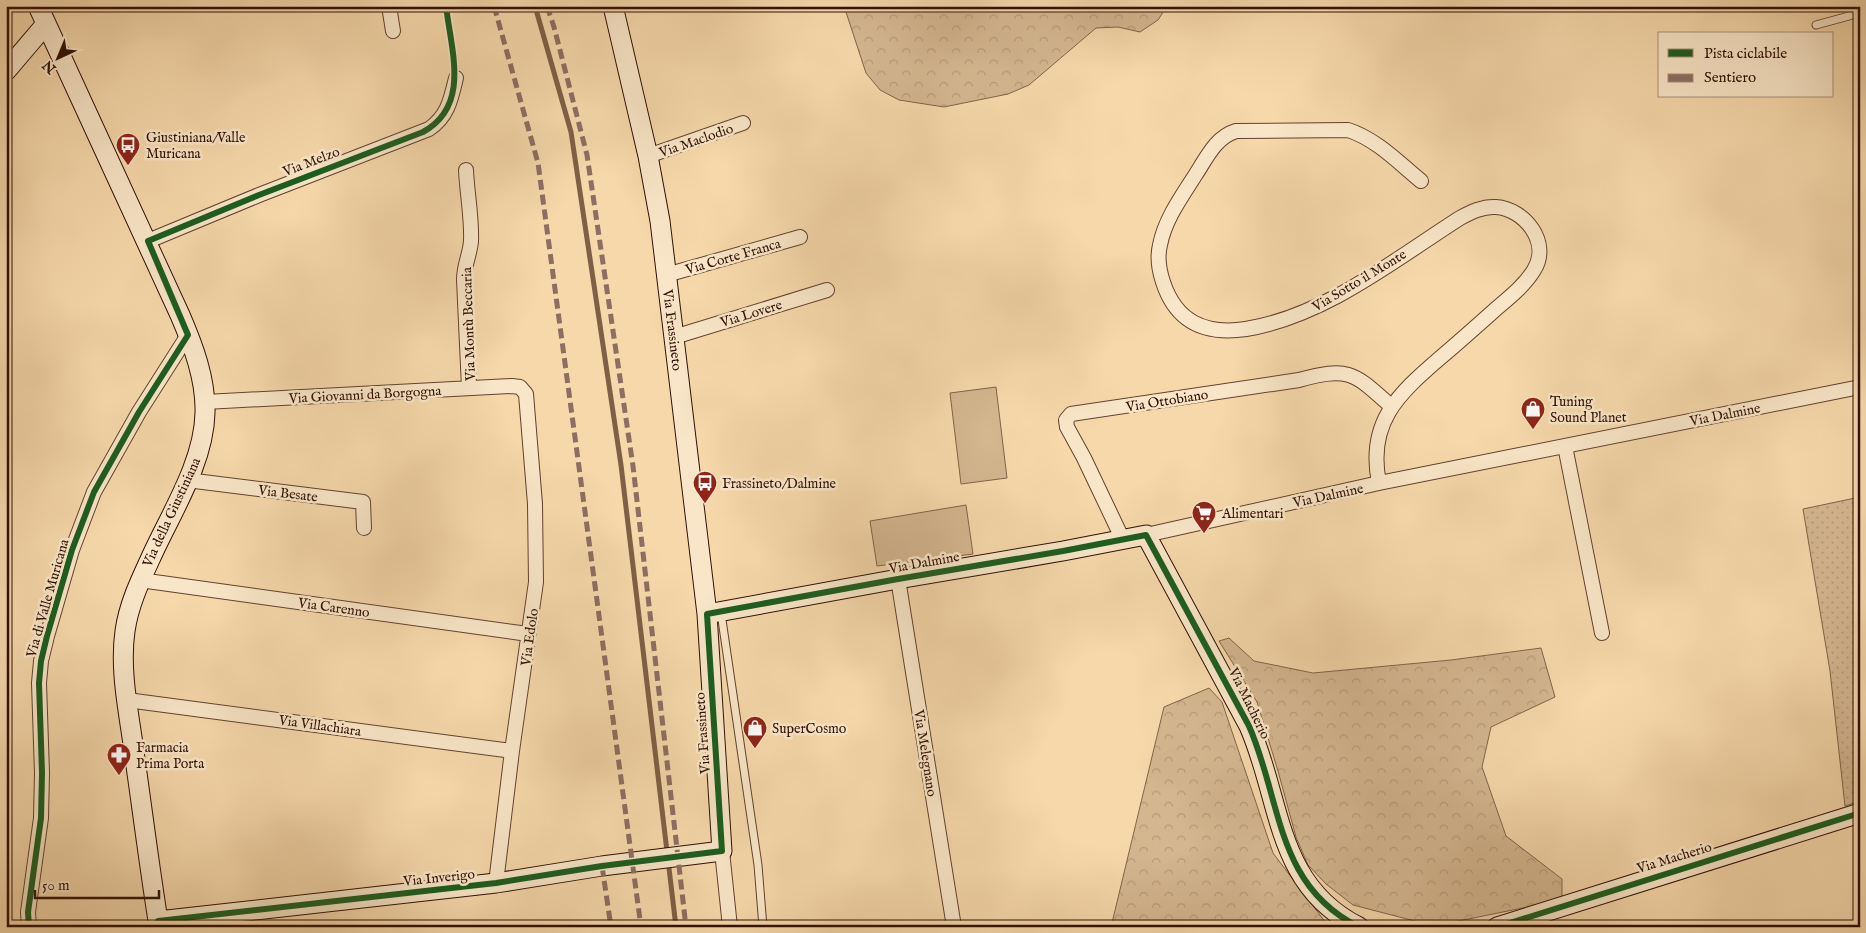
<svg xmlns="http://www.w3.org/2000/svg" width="1866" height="933" font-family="'IM FELL English',serif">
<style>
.grass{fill:url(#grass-dots);stroke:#82634a}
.forest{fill:url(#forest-crowns);stroke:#82634a}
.park{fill:#d4b68f;stroke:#82634a}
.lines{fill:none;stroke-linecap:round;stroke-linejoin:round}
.stream{stroke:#7f5f46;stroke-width:5}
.lane-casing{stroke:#62422e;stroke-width:9}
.street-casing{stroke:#62422e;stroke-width:16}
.secondary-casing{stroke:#301004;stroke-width:21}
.lane{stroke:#f9e6c8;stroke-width:7}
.street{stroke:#f9e6c8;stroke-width:14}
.secondary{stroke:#f9e6c8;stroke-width:19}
.quiet{stroke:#8d6e63;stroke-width:5;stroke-dasharray:10 5;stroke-linecap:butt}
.cycleway-casing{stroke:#f9e6c8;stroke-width:9}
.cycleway{stroke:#1b5e20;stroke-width:6}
.labels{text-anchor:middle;stroke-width:5;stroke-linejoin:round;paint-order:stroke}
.poi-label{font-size:14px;fill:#301004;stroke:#f9e6c8;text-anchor:start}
.street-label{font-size:14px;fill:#301004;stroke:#f9e6c8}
</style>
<defs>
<pattern id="grass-dots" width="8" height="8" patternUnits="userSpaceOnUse" patternTransform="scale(1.25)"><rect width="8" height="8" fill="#d4b68f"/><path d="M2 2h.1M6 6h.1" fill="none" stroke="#b69b7a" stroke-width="1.8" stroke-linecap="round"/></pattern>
<pattern id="forest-crowns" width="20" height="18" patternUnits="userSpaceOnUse" patternTransform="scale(1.25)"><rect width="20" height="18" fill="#d4b68f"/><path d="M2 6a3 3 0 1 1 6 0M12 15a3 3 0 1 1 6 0" fill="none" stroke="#b69b7a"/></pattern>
</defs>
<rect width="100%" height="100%" fill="#f6d8ab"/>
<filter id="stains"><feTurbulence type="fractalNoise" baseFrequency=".004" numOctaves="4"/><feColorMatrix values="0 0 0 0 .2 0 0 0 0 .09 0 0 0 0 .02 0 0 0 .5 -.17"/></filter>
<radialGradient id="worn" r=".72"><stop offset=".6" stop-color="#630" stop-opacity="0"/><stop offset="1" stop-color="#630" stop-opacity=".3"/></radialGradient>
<!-- grass -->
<path class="grass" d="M 1860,497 L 1860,801 L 1845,806 L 1830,671 L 1803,509 Z"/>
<!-- forest -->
<path class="forest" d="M 844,6 L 1167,6 L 1158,20 L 1140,32 L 1118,27 L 1096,28 L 1029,85 L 1008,94 L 944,107 L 899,100 L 880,90 L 866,73 Z
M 1229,638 L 1254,661 L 1313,673 L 1451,660 L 1541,648 L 1555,697 L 1491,727 L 1482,767 L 1506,836 L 1562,879 L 1562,900 L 1434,926 L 1353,905 L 1326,884 L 1308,865 L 1296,837 L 1278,771 L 1257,702 L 1219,641 Z
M 1209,688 L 1222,702 L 1273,853 L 1329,927 L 1111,927 L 1164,707 Z"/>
<!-- park -->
<path class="park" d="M 996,387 L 1007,478 L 961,484 L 950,393 Z
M 966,505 L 973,554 L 877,566 L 870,521 Z"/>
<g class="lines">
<!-- stream -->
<path class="stream" d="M 535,6 L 571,132 L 621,465 L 676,927"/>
<defs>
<path id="lane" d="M 1816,25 L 1860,13
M 721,613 L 758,865 L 763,927"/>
<path id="street" d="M 389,6 L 393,31
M 648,156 L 743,123
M 466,170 C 467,193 472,218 471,241 C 470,255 464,264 464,280 L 469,388
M 148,241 L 259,195 L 429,129 C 448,116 451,99 456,78
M 666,275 L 800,237
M 674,337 L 827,290
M 205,402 L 512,386 L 520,387 L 526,394 L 535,504 L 536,582 L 512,751 L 496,883
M 1565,446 L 1602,633
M 187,480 L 363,502 L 364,528
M 1379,483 C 1367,423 1397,395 1440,358 C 1459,342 1478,325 1497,308 C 1510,297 1525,285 1534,270 C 1551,243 1525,209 1496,207 C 1483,206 1471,212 1460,218 C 1394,260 1325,316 1246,329 C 1205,335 1176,322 1163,282 C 1159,270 1157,257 1160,245 C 1165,219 1182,196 1196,174 C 1207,157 1216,137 1236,131 L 1348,130 C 1376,139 1398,162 1421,181
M 1146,535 L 1379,483 L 1860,387
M 1123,540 L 1084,458 L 1067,427 L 1066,420 L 1071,414 L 1299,380 C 1350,366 1354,373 1392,407
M 898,579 L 954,927
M 140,580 L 528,634
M 127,700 L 512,751
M 722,851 L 730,927
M 29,927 L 28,912 L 41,818 L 42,773 L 39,683 L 41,661 L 47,636 L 72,550 L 94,492 L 139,412 L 188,335"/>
<path id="secondary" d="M 38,6 L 180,315 C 193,345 206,379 205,413 C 204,461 173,510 153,553 C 141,579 129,603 125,631 C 119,673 130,717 135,759 C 143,815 150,871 159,927
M 6,71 L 46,24
M 707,614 L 898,579 L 1063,551 L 1146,535 L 1249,726 C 1282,801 1275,885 1359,927
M 158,921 L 496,883 L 602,866 L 722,851 L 707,614 L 660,221 L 648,156 L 613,6
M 1497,927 L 1860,813"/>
</defs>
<!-- lane casing -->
<use href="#lane" class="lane-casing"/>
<!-- street casing -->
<use href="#street" class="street-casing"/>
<!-- secondary casing -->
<use href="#secondary" class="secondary-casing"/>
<!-- lane -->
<use href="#lane" class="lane"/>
<!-- street -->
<use href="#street" class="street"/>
<!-- secondary -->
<use href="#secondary" class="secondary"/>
<!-- quiet -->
<path class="quiet" d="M 494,6 L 538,163 L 641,927
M 547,6 L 554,27 L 587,155 L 633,466 L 686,927
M 602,866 L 611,927"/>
<defs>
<path id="cycleway" d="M 29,927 L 28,912 L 41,818 L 42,773 L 39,683 L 41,661 L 47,636 L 72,550 L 94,492 L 139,412 L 188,335 L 148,241 L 259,195 L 423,132 C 471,106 451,50 446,6
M 159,927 L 158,921 L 496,883 L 602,866 L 722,851 L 707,614 L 898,579 L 1063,551 L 1146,535 L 1249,726 C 1282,801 1275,885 1359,927
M 1497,927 L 1860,813"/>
</defs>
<!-- cycleway casing -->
<use href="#cycleway" class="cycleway-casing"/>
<!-- cycleway -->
<use href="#cycleway" class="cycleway"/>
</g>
<!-- icons -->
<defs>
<symbol id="bus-pin" viewBox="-11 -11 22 30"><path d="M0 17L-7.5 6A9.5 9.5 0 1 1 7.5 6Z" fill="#8f2418" stroke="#f9e6c8"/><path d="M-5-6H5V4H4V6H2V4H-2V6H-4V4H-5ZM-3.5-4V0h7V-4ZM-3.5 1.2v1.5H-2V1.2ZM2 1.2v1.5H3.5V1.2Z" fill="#fff"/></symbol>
<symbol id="shop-pin" viewBox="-11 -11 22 30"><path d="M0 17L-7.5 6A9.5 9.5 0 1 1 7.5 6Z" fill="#8f2418" stroke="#f9e6c8"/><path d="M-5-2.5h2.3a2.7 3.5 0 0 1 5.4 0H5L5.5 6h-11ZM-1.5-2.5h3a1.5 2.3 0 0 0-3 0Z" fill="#fff"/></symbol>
<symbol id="supermarket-pin" viewBox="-11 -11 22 30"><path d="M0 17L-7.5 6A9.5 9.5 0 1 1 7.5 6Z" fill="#8f2418" stroke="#f9e6c8"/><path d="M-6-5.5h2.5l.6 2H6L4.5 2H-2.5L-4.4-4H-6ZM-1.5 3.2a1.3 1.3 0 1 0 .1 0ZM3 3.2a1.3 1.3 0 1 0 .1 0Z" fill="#fff"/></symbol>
<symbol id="pharmacy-pin" viewBox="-11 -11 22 30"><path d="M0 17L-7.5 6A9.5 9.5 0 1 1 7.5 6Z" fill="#8f2418" stroke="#f9e6c8"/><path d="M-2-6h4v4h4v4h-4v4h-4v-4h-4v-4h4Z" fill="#fff"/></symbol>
</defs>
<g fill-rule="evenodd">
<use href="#bus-pin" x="114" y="131" width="28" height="38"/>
<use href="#shop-pin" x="1519" y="395" width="28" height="38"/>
<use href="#bus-pin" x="691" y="469" width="28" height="38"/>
<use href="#supermarket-pin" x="1190" y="499" width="28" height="38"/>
<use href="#shop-pin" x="741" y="714" width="28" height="38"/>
<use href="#pharmacy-pin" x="105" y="741" width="28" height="38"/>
</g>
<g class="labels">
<!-- poi labels -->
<g class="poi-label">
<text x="146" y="142">Giustiniana/Valle<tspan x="146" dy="16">Muricana</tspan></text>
<text x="1550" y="406">Tuning<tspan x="1550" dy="16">Sound Planet</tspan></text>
<text x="722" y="488">Frassineto/Dalmine</text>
<text x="1222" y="518">Alimentari</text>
<text x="772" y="733">SuperCosmo</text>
<text x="136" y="752">Farmacia<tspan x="136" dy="16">Prima Porta</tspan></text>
</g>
<!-- street labels -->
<g class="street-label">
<text transform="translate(696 140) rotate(-19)" y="5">Via Maclodio</text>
<text transform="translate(311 161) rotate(-21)" y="5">Via Melzo</text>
<text transform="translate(733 256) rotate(-16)" y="5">Via Corte Franca</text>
<text transform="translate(1359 280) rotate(-31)" y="5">Via Sotto il Monte</text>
<text transform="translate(751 313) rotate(-17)" y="5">Via Lovere</text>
<text transform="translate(468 324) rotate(-92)" y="5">Via Montù Beccaria</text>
<text transform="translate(673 330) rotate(83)" y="5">Via Frassineto</text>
<text transform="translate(365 394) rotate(-3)" y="5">Via Giovanni da Borgogna</text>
<text transform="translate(1167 400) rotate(-9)" y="5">Via Ottobiano</text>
<text transform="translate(1725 414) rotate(-11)" y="5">Via Dalmine</text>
<text transform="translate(288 493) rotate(7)" y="5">Via Besate</text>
<text transform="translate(1328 495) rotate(-12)" y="5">Via Dalmine</text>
<text transform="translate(171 512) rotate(-65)" y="5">Via della Giustiniana</text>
<text transform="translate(924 562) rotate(-10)" y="5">Via Dalmine</text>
<text transform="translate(47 598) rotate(-74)" y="5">Via di Valle Muricana</text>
<text transform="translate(334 607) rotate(8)" y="5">Via Carenno</text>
<text transform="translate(529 637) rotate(-82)" y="5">Via Edolo</text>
<text transform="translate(1250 703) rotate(64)" y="5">Via Macherio</text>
<text transform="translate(320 725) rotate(8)" y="5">Via Villachiara</text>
<text transform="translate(702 733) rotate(-94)" y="5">Via Frassineto</text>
<text transform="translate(926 753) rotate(81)" y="5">Via Melegnano</text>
<text transform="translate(1674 857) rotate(-17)" y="5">Via Macherio</text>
<text transform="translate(439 877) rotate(-6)" y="5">Via Inverigo</text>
</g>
</g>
<!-- margin -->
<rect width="1866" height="933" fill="none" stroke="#f6d8ab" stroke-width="25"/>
<rect x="8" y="8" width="1851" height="918" fill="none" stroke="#301004" stroke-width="2.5"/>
<rect x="12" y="12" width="1841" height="908" fill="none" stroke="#301004"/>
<!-- legend -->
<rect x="1658" y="32" width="175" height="65" fill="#f9e6c8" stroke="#a9907a"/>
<rect x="1668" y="49" width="25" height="8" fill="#1b5e20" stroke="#a9907a"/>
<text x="1704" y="58" font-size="15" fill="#301004">Pista ciclabile</text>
<rect x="1668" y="74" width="25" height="8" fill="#8d6e63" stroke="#a9907a"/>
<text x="1704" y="82" font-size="15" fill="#301004">Sentiero</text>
<!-- north arrow -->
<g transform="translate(58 58) rotate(224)" stroke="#f9e6c8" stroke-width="4" paint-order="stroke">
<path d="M0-4L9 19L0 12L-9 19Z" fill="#301004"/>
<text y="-8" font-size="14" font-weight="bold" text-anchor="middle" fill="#301004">N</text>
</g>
<!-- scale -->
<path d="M35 890v8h124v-8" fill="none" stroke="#301004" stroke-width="2.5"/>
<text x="42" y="890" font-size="15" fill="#301004" stroke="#f9e6c8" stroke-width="4" paint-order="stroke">50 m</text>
<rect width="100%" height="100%" filter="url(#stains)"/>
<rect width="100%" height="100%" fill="url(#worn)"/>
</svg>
